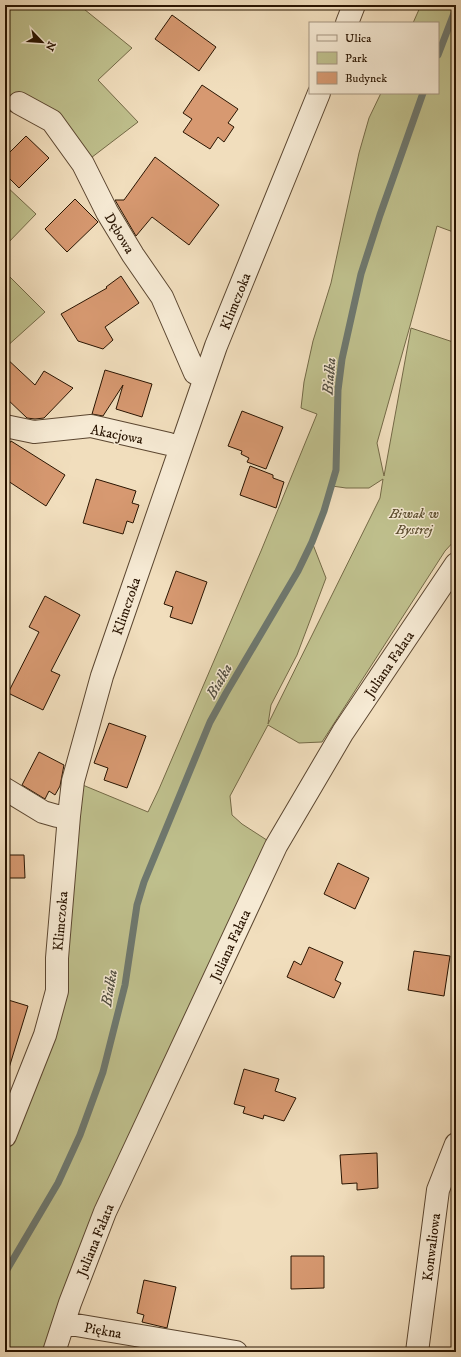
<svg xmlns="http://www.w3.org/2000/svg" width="461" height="1357" font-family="'IM FELL DW Pica',serif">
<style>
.green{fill:#bfc08d;stroke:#746a47;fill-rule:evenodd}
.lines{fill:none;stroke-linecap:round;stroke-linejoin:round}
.stream{stroke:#6e786f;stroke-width:7}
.building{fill:#d79971;stroke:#291401}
.minor-casing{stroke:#5b4630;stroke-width:24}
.minor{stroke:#f6ead4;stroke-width:22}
.labels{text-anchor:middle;stroke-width:3;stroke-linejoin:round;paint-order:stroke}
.street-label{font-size:14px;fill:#291401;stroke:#f6ead4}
.park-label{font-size:14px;font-style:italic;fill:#5e5032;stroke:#f6ead4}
.water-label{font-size:15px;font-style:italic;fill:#514e41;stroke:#f6ead4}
</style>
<rect width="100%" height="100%" fill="#f1debd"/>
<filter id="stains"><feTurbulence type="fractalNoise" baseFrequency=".005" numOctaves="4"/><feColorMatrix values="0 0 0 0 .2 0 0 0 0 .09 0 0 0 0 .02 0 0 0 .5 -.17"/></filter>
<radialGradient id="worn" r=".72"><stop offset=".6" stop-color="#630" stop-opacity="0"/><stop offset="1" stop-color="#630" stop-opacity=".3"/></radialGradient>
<!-- green -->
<path class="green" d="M 5,5 L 79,5 L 132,48 L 98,80 L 138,122 L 83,164 L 19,103 L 5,117 Z
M 421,5 L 456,5 L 456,233 L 437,226 L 410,326 L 377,443 L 384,476 L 411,328 L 456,343 L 456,539 L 445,551 L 322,742 L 299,743 L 268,725 L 230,796 L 232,815 L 242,824 L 276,846 L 54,1352 L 5,1352 L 5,1136 L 45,1035 L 73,781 L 148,812 L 159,789 L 261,551 L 317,414 L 301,408 L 304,382 L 313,341 L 331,283 L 359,153 L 369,118 L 381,93 L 438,93 L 438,23 L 413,23 ZM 383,479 L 380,498 L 268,724 L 271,705 L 297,655 L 326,578 L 312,542 L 332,486 L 346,488 L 369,488 Z
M 5,185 L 36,214 L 5,246 Z
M 5,272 L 45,312 L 5,348 Z"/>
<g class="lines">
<!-- stream -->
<path class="stream" d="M 438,55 L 456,8
M 5,1273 L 58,1183 L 80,1135 L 103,1072 L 125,985 L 137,905 L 144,882 L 210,722 L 226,693 L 298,571 L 312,542 L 324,511 L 336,470 L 338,390 L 342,359 L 361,274 L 380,215 L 423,93"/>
</g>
<!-- building -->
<path class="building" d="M 172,15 L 216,47 L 199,71 L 155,39 Z
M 202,85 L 238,109 L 228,123 L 234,127 L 224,142 L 218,137 L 210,149 L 183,132 L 192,119 L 183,113 Z
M 26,136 L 49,158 L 19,188 L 5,174 L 5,157 Z
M 155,157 L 219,205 L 189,245 L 152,217 L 136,236 L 115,200 L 124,200 Z
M 75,199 L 98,222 L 67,252 L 45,229 Z
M 121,276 L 139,303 L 105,327 L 113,340 L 103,349 L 78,341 L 61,314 L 107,288 L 106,287 Z
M 5,357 L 35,385 L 44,371 L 73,388 L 44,418 L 35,419 L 27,418 L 5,397 Z
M 105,370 L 152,384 L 142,417 L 116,409 L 123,385 L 103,416 L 92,414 Z
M 242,411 L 283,427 L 266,469 L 247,462 L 249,458 L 241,454 L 242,451 L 228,446 Z
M 11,441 L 65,475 L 46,506 L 5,479 L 5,450 Z
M 250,466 L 273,475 L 273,478 L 284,482 L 276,508 L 240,495 Z
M 96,479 L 136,491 L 132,503 L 139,505 L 133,523 L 127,521 L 123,534 L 83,523 Z
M 176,571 L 207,582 L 192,624 L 170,617 L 173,607 L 164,604 Z
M 45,596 L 80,615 L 51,671 L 60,675 L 43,710 L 8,693 L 39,632 L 29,627 Z
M 109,723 L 146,736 L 127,788 L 104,780 L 108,768 L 94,763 Z
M 39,752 L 64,765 L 60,786 L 55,795 L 49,791 L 45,799 L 22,785 Z
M 5,855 L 24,855 L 25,878 L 5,878 Z
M 338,863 L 369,878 L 355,909 L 324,894 Z
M 309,947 L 343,962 L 335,980 L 341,983 L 334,998 L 287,977 L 294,961 L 301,965 Z
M 414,951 L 450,956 L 444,996 L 408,990 Z
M 5,999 L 28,1006 L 9,1068 L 5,1067 Z
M 244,1069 L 279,1079 L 275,1091 L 296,1098 L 284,1121 L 264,1115 L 263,1119 L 243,1113 L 245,1107 L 234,1104 Z
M 377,1153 L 378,1188 L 357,1190 L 357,1183 L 342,1184 L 340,1155 Z
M 291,1256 L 324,1256 L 324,1288 L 291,1289 Z
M 144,1280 L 176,1287 L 167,1328 L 142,1322 L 144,1315 L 137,1313 Z"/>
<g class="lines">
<defs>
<path id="minor" d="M 347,23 L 354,5
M 19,103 L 52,121 L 83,164 L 107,212 L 133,255 L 162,297 L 195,373 L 205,377
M 5,426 L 34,432 L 91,426 L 169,444 L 180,448
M 5,789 L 43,812 L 57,816 L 69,816
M 5,1136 L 45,1035 L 57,991 L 57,958 L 69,816 L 73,781 L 102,676 L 216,346 L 319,93
M 64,1323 L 236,1352
M 54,1352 L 70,1303 L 105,1212 L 276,846 L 343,732 L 456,564
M 417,1352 L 438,1190 L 456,1144"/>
</defs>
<!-- minor casing -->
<use href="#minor" class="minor-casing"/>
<!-- minor -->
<use href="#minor" class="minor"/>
</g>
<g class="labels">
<!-- street labels -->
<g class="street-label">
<text transform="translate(120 233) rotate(59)" y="5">Dębowa</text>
<text transform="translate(235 301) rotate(-68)" y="5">Klimczoka</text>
<text transform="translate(117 434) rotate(11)" y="5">Akacjowa</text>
<text transform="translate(126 606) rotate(-71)" y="5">Klimczoka</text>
<text transform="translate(389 664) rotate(-56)" y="5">Juliana Fałata</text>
<text transform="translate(60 921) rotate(-85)" y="5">Klimczoka</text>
<text transform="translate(230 945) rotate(-65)" y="5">Juliana Fałata</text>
<text transform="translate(95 1240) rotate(-68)" y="5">Juliana Fałata</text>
<text transform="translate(431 1247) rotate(-83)" y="5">Konwaliowa</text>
<text transform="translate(103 1330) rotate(10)" y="5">Piękna</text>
</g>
<!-- park labels -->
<g class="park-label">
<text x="414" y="518">Biwak w<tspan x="414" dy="16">Bystrej</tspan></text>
</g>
<!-- water labels -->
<g class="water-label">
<text transform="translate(329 376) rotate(-85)" y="5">Białka</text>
<text transform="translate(219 681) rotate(-60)" y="5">Białka</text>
<text transform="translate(109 988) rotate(-80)" y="5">Białka</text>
</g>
</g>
<!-- margin -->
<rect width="461" height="1357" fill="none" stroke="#f1debd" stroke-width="20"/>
<rect x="6" y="6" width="449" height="1345" fill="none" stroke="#291401" stroke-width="2"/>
<rect x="10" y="10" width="441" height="1337" fill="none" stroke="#291401"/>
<!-- legend -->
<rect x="309" y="22" width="130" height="72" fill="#f6ead4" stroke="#a49480"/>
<rect x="317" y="35" width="20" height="6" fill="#f6ead4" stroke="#a49480"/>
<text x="345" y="42" font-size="12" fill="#291401">Ulica</text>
<rect x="317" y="52" width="20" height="12" fill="#bfc08d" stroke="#a49480"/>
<text x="345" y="62" font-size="12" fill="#291401">Park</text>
<rect x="317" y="72" width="20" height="12" fill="#d79971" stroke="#a49480"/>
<text x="345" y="82" font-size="12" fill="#291401">Budynek</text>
<!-- north arrow -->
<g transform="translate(42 42) rotate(115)" stroke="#f6ead4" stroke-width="3" paint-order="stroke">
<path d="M0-3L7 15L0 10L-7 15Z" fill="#291401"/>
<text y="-6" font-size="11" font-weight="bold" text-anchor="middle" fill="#291401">N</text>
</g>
<rect width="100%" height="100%" filter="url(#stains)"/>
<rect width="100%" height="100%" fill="url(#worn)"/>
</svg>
